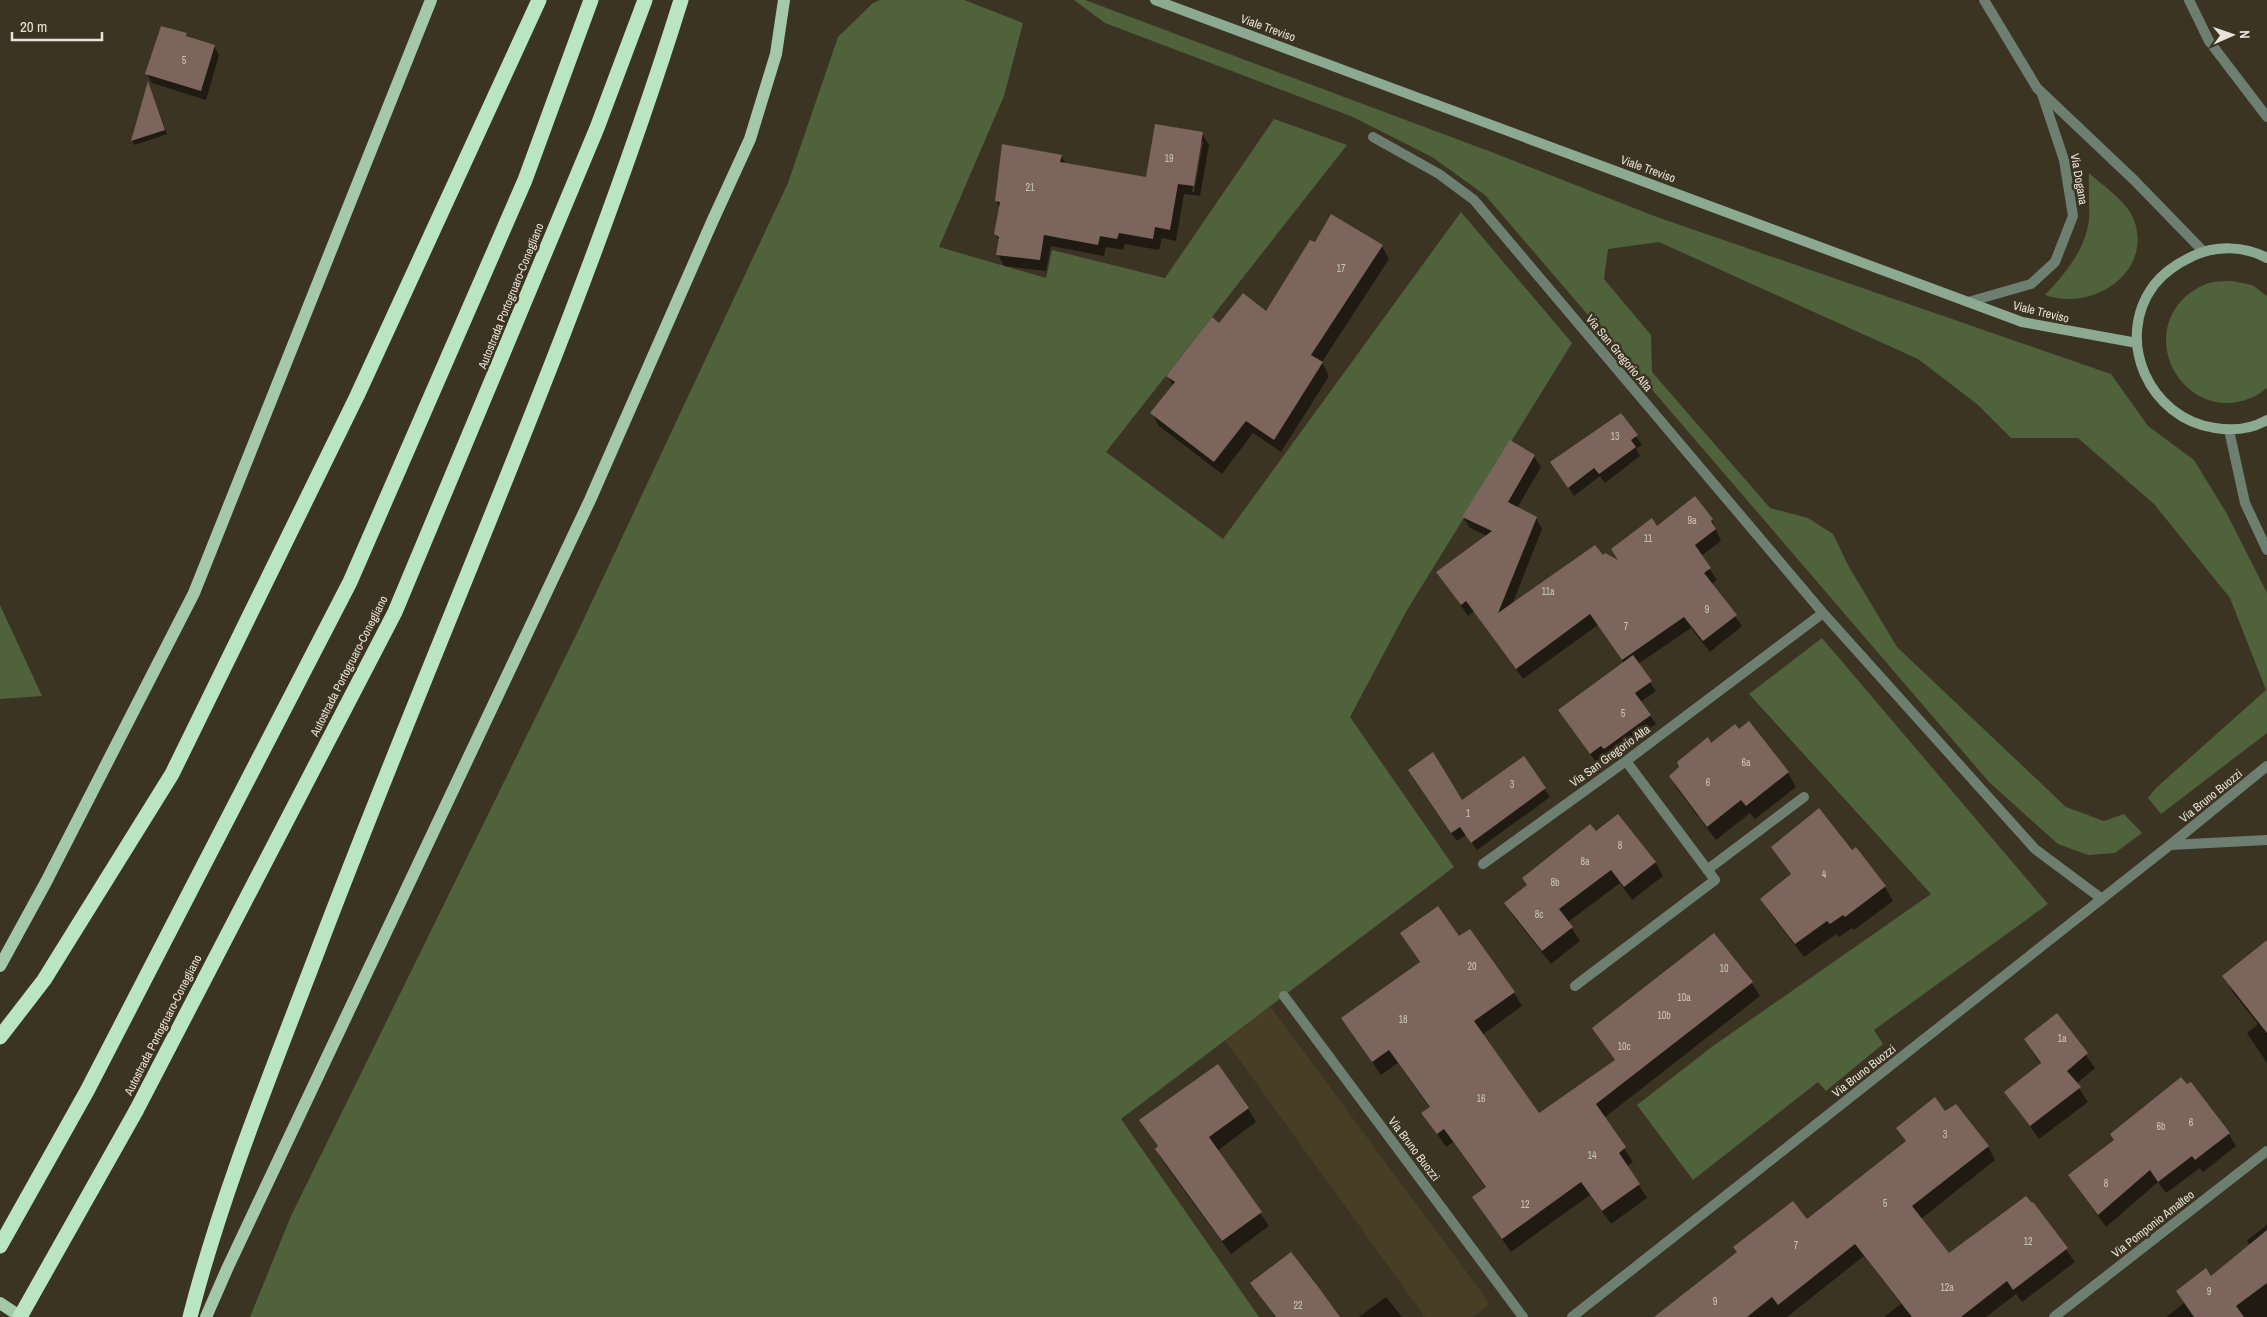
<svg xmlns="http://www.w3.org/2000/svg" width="2267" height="1317" font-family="'Archivo Narrow',sans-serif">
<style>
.built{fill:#483d25}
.green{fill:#50623b}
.shadow{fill:#0007;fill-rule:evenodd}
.building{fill:#7b655c}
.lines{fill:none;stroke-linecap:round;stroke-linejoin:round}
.service{stroke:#6d7f70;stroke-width:10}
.minor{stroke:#6d7f70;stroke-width:10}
.tertiary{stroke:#6d7f70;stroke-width:10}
.secondary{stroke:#8ca991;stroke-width:10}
.primary{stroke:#a4c8aa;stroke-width:12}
.motorway{stroke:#b9e5c1;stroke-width:15}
.motorway-bridge{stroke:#b9e5c1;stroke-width:15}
.labels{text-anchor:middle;stroke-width:5;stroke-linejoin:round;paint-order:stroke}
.number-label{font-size:10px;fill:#cdc4b9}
.street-label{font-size:12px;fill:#e8e3d8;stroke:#3c3423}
</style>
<rect width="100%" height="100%" fill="#3c3423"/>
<!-- built -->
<path class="built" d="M 1270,1006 L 1490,1304 L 1473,1317 L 1425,1317 L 1225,1040 Z"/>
<!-- green -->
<path class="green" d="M 880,0 L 964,0 L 1023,23 L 1004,96 L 939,247 L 1046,278 L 1052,250 L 1165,278 L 1274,119 L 1347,145 L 1106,452 L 1223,539 L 1461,212 L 1572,343 L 1407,610 L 1350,717 L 1454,867 L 1121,1119 L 1259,1317 L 250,1317 L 291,1216 L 581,625 L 788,183 L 838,37 L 873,3 Z
M 1074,0 L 1085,0 L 1494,153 L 1654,216 L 2111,374 L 2148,426 L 2194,460 L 2227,514 L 2267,593 L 2267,733 L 2161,814 L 2148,798 L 2156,788 L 2266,690 L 2230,598 L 2154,504 L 2078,438 L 2011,438 L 1977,404 L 1918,359 L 1659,242 L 1608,249 L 1604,279 L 1651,335 L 1652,372 L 1770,508 L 1808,518 L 1833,534 L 1849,567 L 1897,647 L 2066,807 L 2104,821 L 2124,814 L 2142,833 L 2115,853 L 2088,855 L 2058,844 L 1989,782 L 1485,195 L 1432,157 L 1353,117 L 1105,23 Z
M 2089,173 C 2103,186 2127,201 2134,220 C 2153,273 2092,312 2045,295 C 2065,274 2086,249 2089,219 C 2090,204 2088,188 2089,173 Z
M 2232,281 L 2252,285 L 2267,296 L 2267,388 C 2262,391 2257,396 2251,398 C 2188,424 2136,342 2186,296 C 2194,290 2203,284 2213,282 C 2219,281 2226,281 2232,281 Z
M 0,605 L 42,696 L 0,699 Z
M 1822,638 L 2048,904 L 1874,1030 L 1883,1044 L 1826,1091 L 1818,1082 L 1693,1180 L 1637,1105 L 1713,1046 L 1931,894 L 1749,694 Z"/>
<!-- shadow -->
<path class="shadow" d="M 186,34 L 189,38 L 214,46 L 219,55 L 206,100 L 152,83 L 147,74 Z
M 149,84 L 167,134 L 135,145 L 132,141 Z
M 1202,133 L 1209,145 L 1200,196 L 1184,194 L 1176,241 L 1162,238 L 1159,250 L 1125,244 L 1123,250 L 1106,247 L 1104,256 L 1051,246 L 1046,271 L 1004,266 L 998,255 L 1000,241 L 995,234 L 1000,208 L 996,201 L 1061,156 L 1066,164 L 1147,179 ZM 1200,142 L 1203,142 L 1194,192 L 1192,192 Z
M 1316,244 L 1382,246 L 1389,259 L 1322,362 L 1329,376 L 1281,452 L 1253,433 L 1222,474 L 1159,426 L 1152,413 L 1173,386 L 1168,376 L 1219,324 L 1266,313 Z
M 1621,414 L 1642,445 L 1636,449 L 1640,456 L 1605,483 L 1600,476 L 1574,496 L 1552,463 Z
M 1534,456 L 1541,467 L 1517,508 L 1536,518 L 1542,529 L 1512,605 L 1602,557 L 1620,562 L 1657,528 L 1712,520 L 1721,541 L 1701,556 L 1717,580 L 1711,584 L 1742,626 L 1710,652 L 1691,628 L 1638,664 L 1656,691 L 1640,702 L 1656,724 L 1610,758 L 1607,754 L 1596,762 L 1559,710 L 1624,663 L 1598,625 L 1523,679 L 1474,611 L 1468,616 L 1438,572 L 1487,536 L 1470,528 L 1463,517 Z
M 1523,758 L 1550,797 L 1477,850 L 1466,835 L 1457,841 L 1414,779 L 1462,802 Z
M 1788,773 L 1796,787 L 1755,819 L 1750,813 L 1716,840 L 1678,790 L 1670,776 Z
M 1595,833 L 1655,862 L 1663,876 L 1632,900 L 1620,883 L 1568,922 L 1580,941 L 1551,964 L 1514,917 L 1506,903 Z
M 1772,847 L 1851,851 L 1885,887 L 1893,901 L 1854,930 L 1852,928 L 1839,937 L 1836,934 L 1804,957 L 1770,913 L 1762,899 L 1792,876 Z
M 1401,934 L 1459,938 L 1514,993 L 1522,1006 L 1482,1035 L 1539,1115 L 1615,1061 L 1593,1028 L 1752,983 L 1760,996 L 1604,1118 L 1633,1162 L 1627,1166 L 1647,1198 L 1611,1224 L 1590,1195 L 1511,1252 L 1473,1197 L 1486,1188 L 1453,1142 L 1446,1147 L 1423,1113 L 1430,1108 L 1398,1063 L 1381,1075 L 1342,1018 L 1420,963 Z
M 2267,949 L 2267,1063 L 2247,1033 L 2258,1024 L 2234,994 L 2224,976 Z
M 2057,1015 L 2095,1068 L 2076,1084 L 2088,1102 L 2039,1139 L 2006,1093 L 2041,1065 L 2025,1040 Z
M 2190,1084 L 2229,1134 L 2236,1146 L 2203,1172 L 2200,1168 L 2166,1193 L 2158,1182 L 2106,1227 L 2069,1176 Z
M 1248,1108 L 1256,1122 L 1217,1151 L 1269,1226 L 1231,1254 L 1164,1163 L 1156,1149 L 1159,1148 L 1141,1120 Z
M 1945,1113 L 1988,1146 L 1995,1160 L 1921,1219 L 1949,1255 L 2033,1204 L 2075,1262 L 2022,1302 L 2016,1294 L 1986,1317 L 1884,1317 L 1901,1304 L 1864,1256 L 1787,1317 L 1666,1317 L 1807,1221 L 1906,1142 L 1898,1128 Z
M 2267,1225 L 2267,1317 L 2166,1317 L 2184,1303 L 2177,1292 L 2211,1278 L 2250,1246 L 2247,1240 Z
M 1252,1283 L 1339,1317 L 1275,1317 Z
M 1386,1297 L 1402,1317 L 1359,1317 Z"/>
<!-- building -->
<path class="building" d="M 161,26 L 187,33 L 186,36 L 215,45 L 201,91 L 145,74 Z
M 148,81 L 165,130 L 131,141 Z
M 1155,124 L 1203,132 L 1194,186 L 1178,184 L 1170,230 L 1155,227 L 1153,239 L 1119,233 L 1117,239 L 1100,236 L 1098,245 L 1044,235 L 1040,260 L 996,255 L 999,237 L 994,234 L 1000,202 L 995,201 L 1002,144 L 1062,155 L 1060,162 L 1146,177 Z
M 1331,214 L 1383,245 L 1311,355 L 1323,362 L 1274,440 L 1246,421 L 1214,462 L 1150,413 L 1175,382 L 1166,376 L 1212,317 L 1219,323 L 1243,293 L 1266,311 L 1310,240 L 1315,242 Z
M 1621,413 L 1638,435 L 1631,440 L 1636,447 L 1599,474 L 1594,468 L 1568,488 L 1550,462 Z
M 1510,440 L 1535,455 L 1508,502 L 1537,517 L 1498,613 L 1595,545 L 1603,555 L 1605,553 L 1618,560 L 1611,549 L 1652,518 L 1657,526 L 1695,496 L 1713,519 L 1711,521 L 1716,529 L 1695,545 L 1711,568 L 1704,573 L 1737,615 L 1703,641 L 1684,617 L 1622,660 L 1590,614 L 1516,669 L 1466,601 L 1461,605 L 1436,572 L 1492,531 L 1462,517 Z
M 1633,655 L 1652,681 L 1635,693 L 1651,715 L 1604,749 L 1601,746 L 1590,754 L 1558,710 Z
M 1749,721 L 1789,772 L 1746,806 L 1741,800 L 1707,827 L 1669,776 L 1679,767 L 1677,762 L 1708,737 L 1711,743 L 1735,724 L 1739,729 Z
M 1433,752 L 1462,800 L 1524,756 L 1546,788 L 1471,843 L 1460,827 L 1451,833 L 1408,770 Z
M 1819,808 L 1852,850 L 1856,847 L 1886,886 L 1845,917 L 1843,915 L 1830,924 L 1827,921 L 1795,944 L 1760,899 L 1791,874 L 1771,847 Z
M 1618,814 L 1656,862 L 1624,887 L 1611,870 L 1559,909 L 1573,927 L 1542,951 L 1504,903 L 1527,885 L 1522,878 L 1590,824 L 1596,831 Z
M 1438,906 L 1459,936 L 1470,929 L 1515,992 L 1474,1021 L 1539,1113 L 1615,1060 L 1592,1028 L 1714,933 L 1753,982 L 1596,1104 L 1626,1147 L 1619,1153 L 1640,1184 L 1602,1211 L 1581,1182 L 1502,1239 L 1472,1197 L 1486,1187 L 1444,1129 L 1437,1134 L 1421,1113 L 1430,1107 L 1389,1050 L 1372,1062 L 1341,1018 L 1420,962 L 1400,933 Z
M 2267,940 L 2267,1033 L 2222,976 Z
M 2057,1013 L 2088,1053 L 2067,1071 L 2081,1087 L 2030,1126 L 2004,1092 L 2041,1063 L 2024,1039 Z
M 1218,1064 L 1249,1108 L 1209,1137 L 1262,1212 L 1222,1241 L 1155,1149 L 1158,1146 L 1139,1120 Z
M 2181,1077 L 2187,1084 L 2191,1082 L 2230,1133 L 2195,1160 L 2192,1156 L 2158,1182 L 2150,1170 L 2098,1215 L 2068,1175 L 2114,1140 L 2110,1134 Z
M 1935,1097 L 1945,1111 L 1956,1104 L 1989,1146 L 1912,1206 L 1949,1253 L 2026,1196 L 2032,1203 L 2033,1202 L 2068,1248 L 2013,1290 L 2007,1281 L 1961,1317 L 1912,1317 L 1855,1244 L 1778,1305 L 1772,1297 L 1747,1317 L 1654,1317 L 1737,1252 L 1733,1247 L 1793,1201 L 1807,1219 L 1906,1141 L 1896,1128 Z
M 2267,1230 L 2267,1283 L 2236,1306 L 2244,1317 L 2194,1317 L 2176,1291 L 2206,1268 L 2211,1276 Z
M 1291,1252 L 1319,1288 L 1340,1317 L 1276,1317 L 1250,1283 Z"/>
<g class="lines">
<!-- service -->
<path class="service" d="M 2189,0 L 2209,41 L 2267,117"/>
<!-- minor -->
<path class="minor" d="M 1373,137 L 1439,174 L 1474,200 L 1823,613 L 2035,849 L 2102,899
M 2229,430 L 2245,503 L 2267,550
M 2170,845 L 2267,840
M 1483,864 L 1626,761 L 1823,613
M 1707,870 L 1804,797
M 1575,986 L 1715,880 L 1626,761
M 1284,996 L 1523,1317
M 1572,1317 L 2170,845 L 2267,766
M 2054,1317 L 2267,1151"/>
<!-- tertiary -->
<path class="tertiary" d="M 1984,0 L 2037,88 L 2134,180 L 2203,251
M 1968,302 L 2031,284 L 2055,262 L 2073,216 L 2064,160 L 2042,94"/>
<!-- secondary -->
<path class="secondary" d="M 1155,0 L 2022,322 L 2137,343
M 2267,258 C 2245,246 2216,245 2193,256 C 2178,263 2164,272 2154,285 C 2113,340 2150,419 2215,428 C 2233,431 2251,429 2267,420"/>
<!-- primary -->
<path class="primary" d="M 0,966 L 46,882 L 194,593 L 431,0
M 0,1303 L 21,1317
M 206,1317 L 227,1269 L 590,500 L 712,222 L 750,139 L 776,54 L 784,0"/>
<!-- motorway -->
<path class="motorway" d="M 0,1037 L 44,980 L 172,774 L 357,396 L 539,0
M 136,1111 L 395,612 L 597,128 L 645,0
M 0,1246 L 87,1091 L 350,582 L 525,180 L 591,0
M 190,1317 C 222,1192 272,1071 318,950 C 438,633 580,324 681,0"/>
<!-- motorway-bridge -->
<path class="motorway-bridge" d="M 20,1317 L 136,1111"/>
</g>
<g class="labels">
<!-- number labels -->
<g class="number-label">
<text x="184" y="64">5</text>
<text x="1169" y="162">19</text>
<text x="1030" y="191">21</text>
<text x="1341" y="272">17</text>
<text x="1615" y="440">13</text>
<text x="1692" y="524">9a</text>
<text x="1648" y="542">11</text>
<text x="1548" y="595">11a</text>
<text x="1707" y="613">9</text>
<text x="1626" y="630">7</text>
<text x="1623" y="717">5</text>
<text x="1746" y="766">6a</text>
<text x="1708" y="786">6</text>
<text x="1512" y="788">3</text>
<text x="1468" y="817">1</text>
<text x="1620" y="849">8</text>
<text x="1585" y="865">8a</text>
<text x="1824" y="878">4</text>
<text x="1555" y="886">8b</text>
<text x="1539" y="918">8c</text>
<text x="1472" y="970">20</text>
<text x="1724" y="972">10</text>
<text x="1684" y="1001">10a</text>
<text x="1664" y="1019">10b</text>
<text x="1403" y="1023">18</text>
<text x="2062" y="1042">1a</text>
<text x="1624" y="1050">10c</text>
<text x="1481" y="1102">16</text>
<text x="2191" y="1126">6</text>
<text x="2161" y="1130">6b</text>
<text x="1945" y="1138">3</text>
<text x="1592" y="1159">14</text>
<text x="2106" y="1187">8</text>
<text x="1885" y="1207">5</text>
<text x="1525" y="1208">12</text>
<text x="2028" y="1245">12</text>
<text x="1796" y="1249">7</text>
<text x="1947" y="1291">12a</text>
<text x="2209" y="1295">9</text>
<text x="1715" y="1305">9</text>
<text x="1298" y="1309">22</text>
</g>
<!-- street labels -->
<g class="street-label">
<text transform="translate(1268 28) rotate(20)" y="4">Viale Treviso</text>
<text transform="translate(1648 169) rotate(20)" y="4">Viale Treviso</text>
<text transform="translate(2079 179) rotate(80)" y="4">Via Dogana</text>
<text transform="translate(511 296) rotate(-68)" y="4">Autostrada Portogruaro-Conegliano</text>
<text transform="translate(2041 312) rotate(14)" y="4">Viale Treviso</text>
<text transform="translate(1619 353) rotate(50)" y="4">Via San Gregorio Alta</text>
<text transform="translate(349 666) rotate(-63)" y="4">Autostrada Portogruaro-Conegliano</text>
<text transform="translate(1610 756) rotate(-36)" y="4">Via San Gregorio Alta</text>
<text transform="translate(2211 796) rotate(-39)" y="4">Via Bruno Buozzi</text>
<text transform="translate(163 1025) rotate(-63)" y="4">Autostrada Portogruaro-Conegliano</text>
<text transform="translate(1864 1071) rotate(-38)" y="4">Via Bruno Buozzi</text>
<text transform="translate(1414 1149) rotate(53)" y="4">Via Bruno Buozzi</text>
<text transform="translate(2153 1224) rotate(-38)" y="4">Via Pomponio Amalteo</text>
</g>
</g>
<!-- north arrow -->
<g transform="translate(2232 35) rotate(88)" stroke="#3c3423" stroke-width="4" paint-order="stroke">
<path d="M0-4L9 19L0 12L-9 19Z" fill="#e8e3d8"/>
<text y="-8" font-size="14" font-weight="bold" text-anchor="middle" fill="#e8e3d8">N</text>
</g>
<!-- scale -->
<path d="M12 32v8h90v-8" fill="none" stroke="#e8e3d8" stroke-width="2.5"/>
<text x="20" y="32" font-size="15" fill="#e8e3d8" stroke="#3c3423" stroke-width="4" paint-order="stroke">20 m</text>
</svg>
